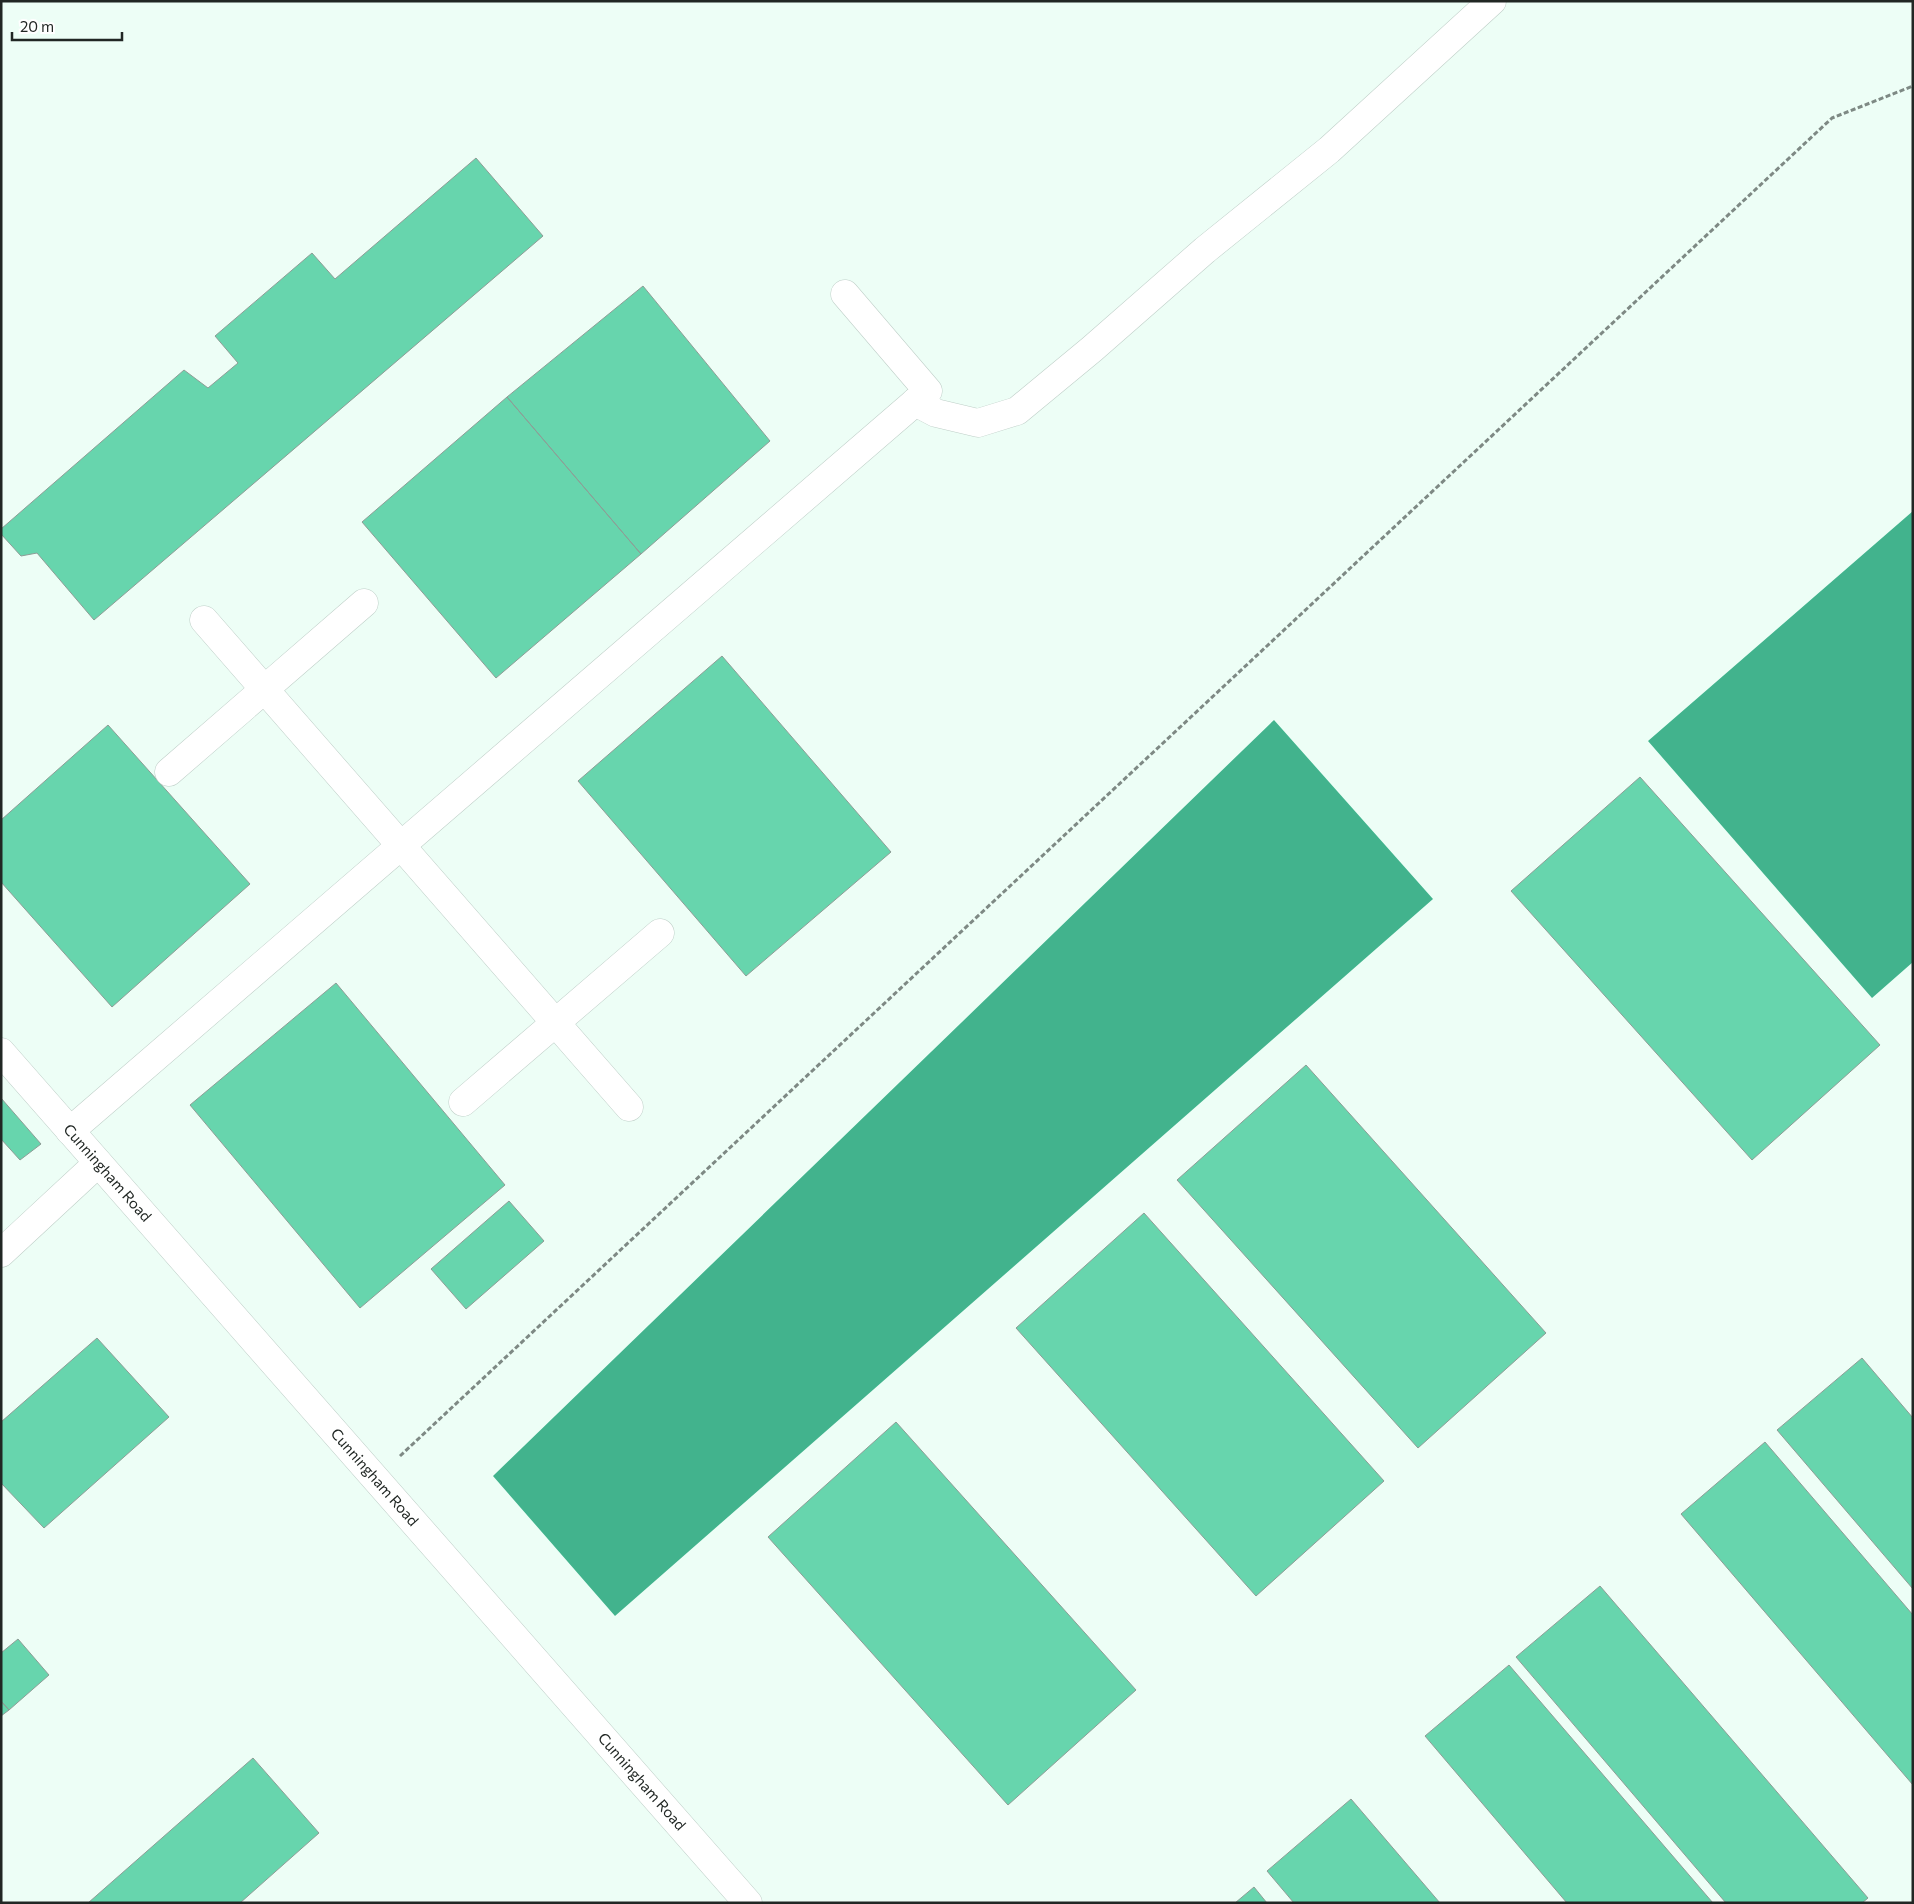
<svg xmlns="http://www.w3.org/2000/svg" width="1914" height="1904" font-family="Commissioner,sans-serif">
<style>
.water{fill:#42b38d}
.building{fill:#67d5ad;stroke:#8e9d96}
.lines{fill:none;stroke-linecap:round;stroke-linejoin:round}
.minor-casing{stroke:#bfcfc8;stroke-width:29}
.path{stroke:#7e8984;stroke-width:3;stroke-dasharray:5 2.5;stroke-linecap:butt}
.minor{stroke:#fff;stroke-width:28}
.labels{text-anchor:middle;stroke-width:4;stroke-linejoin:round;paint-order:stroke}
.street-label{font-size:15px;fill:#212724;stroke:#fff}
</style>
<rect width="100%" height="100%" fill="#edfef6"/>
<!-- water -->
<path class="water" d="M 1913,511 L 1913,962 L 1872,998 L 1648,741 Z
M 1274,720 L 1433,899 L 615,1616 L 493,1476 Z"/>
<!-- building -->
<path class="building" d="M 476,158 L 543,236 L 94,620 L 37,553 L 21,556 L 1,534 L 1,529 L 184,370 L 208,388 L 238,363 L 215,336 L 312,253 L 335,279 Z
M 643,286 L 770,441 L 641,554 L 507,397 Z
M 507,397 L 641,554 L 496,678 L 362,522 Z
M 722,656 L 891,852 L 746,976 L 578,781 Z
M 108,725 L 250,884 L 112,1007 L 1,882 L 1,820 Z
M 1640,777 L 1880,1045 L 1752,1160 L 1511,891 Z
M 336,983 L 505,1185 L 360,1308 L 190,1105 Z
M 1306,1065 L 1546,1333 L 1418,1448 L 1177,1180 Z
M 1,1098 L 41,1144 L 20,1160 L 1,1139 Z
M 509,1201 L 544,1241 L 466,1309 L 431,1269 Z
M 1144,1213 L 1384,1481 L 1256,1596 L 1016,1328 Z
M 97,1338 L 169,1417 L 44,1528 L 1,1483 L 1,1422 Z
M 1862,1358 L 1913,1418 L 1913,1589 L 1777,1430 Z
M 896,1422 L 1136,1690 L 1008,1805 L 768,1537 Z
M 1765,1442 L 1913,1615 L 1913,1785 L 1681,1514 Z
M 1600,1586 L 1868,1898 L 1862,1903 L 1726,1903 L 1516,1657 Z
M 18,1639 L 49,1675 L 9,1710 L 1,1701 L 1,1653 Z
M 1509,1665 L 1713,1903 L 1567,1903 L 1425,1736 Z
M 1,1701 L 9,1710 L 1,1716 Z
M 253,1758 L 319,1833 L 240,1903 L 88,1903 Z
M 1351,1799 L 1440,1903 L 1294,1903 L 1267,1871 Z
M 1254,1887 L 1267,1903 L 1235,1903 Z"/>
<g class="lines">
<defs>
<g id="minor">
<path d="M 915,402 L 936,413 L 978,423 L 1017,411 L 1092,349 L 1205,250 L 1329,150 L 1492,1"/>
<path d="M 204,620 L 629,1107"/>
<path d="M 169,772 L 364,603"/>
<path id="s1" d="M 1,1052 L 748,1903"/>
<path d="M 463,1102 L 660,933"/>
<path d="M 70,1131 L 928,391 L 845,294"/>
<path d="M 1,1253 L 98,1163"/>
</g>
</defs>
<!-- minor casing -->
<use href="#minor" class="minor-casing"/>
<!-- path -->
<path class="path" d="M 400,1456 L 1832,118 L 1913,86"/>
<!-- minor -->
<use href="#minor" class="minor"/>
</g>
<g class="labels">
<!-- street labels -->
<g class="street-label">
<text dy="5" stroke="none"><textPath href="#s1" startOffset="161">Cunningham Road</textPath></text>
<text dy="5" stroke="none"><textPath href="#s1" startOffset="566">Cunningham Road</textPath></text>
<text dy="5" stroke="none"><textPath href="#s1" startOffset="971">Cunningham Road</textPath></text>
</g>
</g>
<!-- border -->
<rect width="1914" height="1904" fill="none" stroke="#212724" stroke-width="5"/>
<!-- scale -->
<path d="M12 32v8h110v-8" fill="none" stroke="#212724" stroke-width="2.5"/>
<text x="20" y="32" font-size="15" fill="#212724" stroke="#ffffff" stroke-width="4" paint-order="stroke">20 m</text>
</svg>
